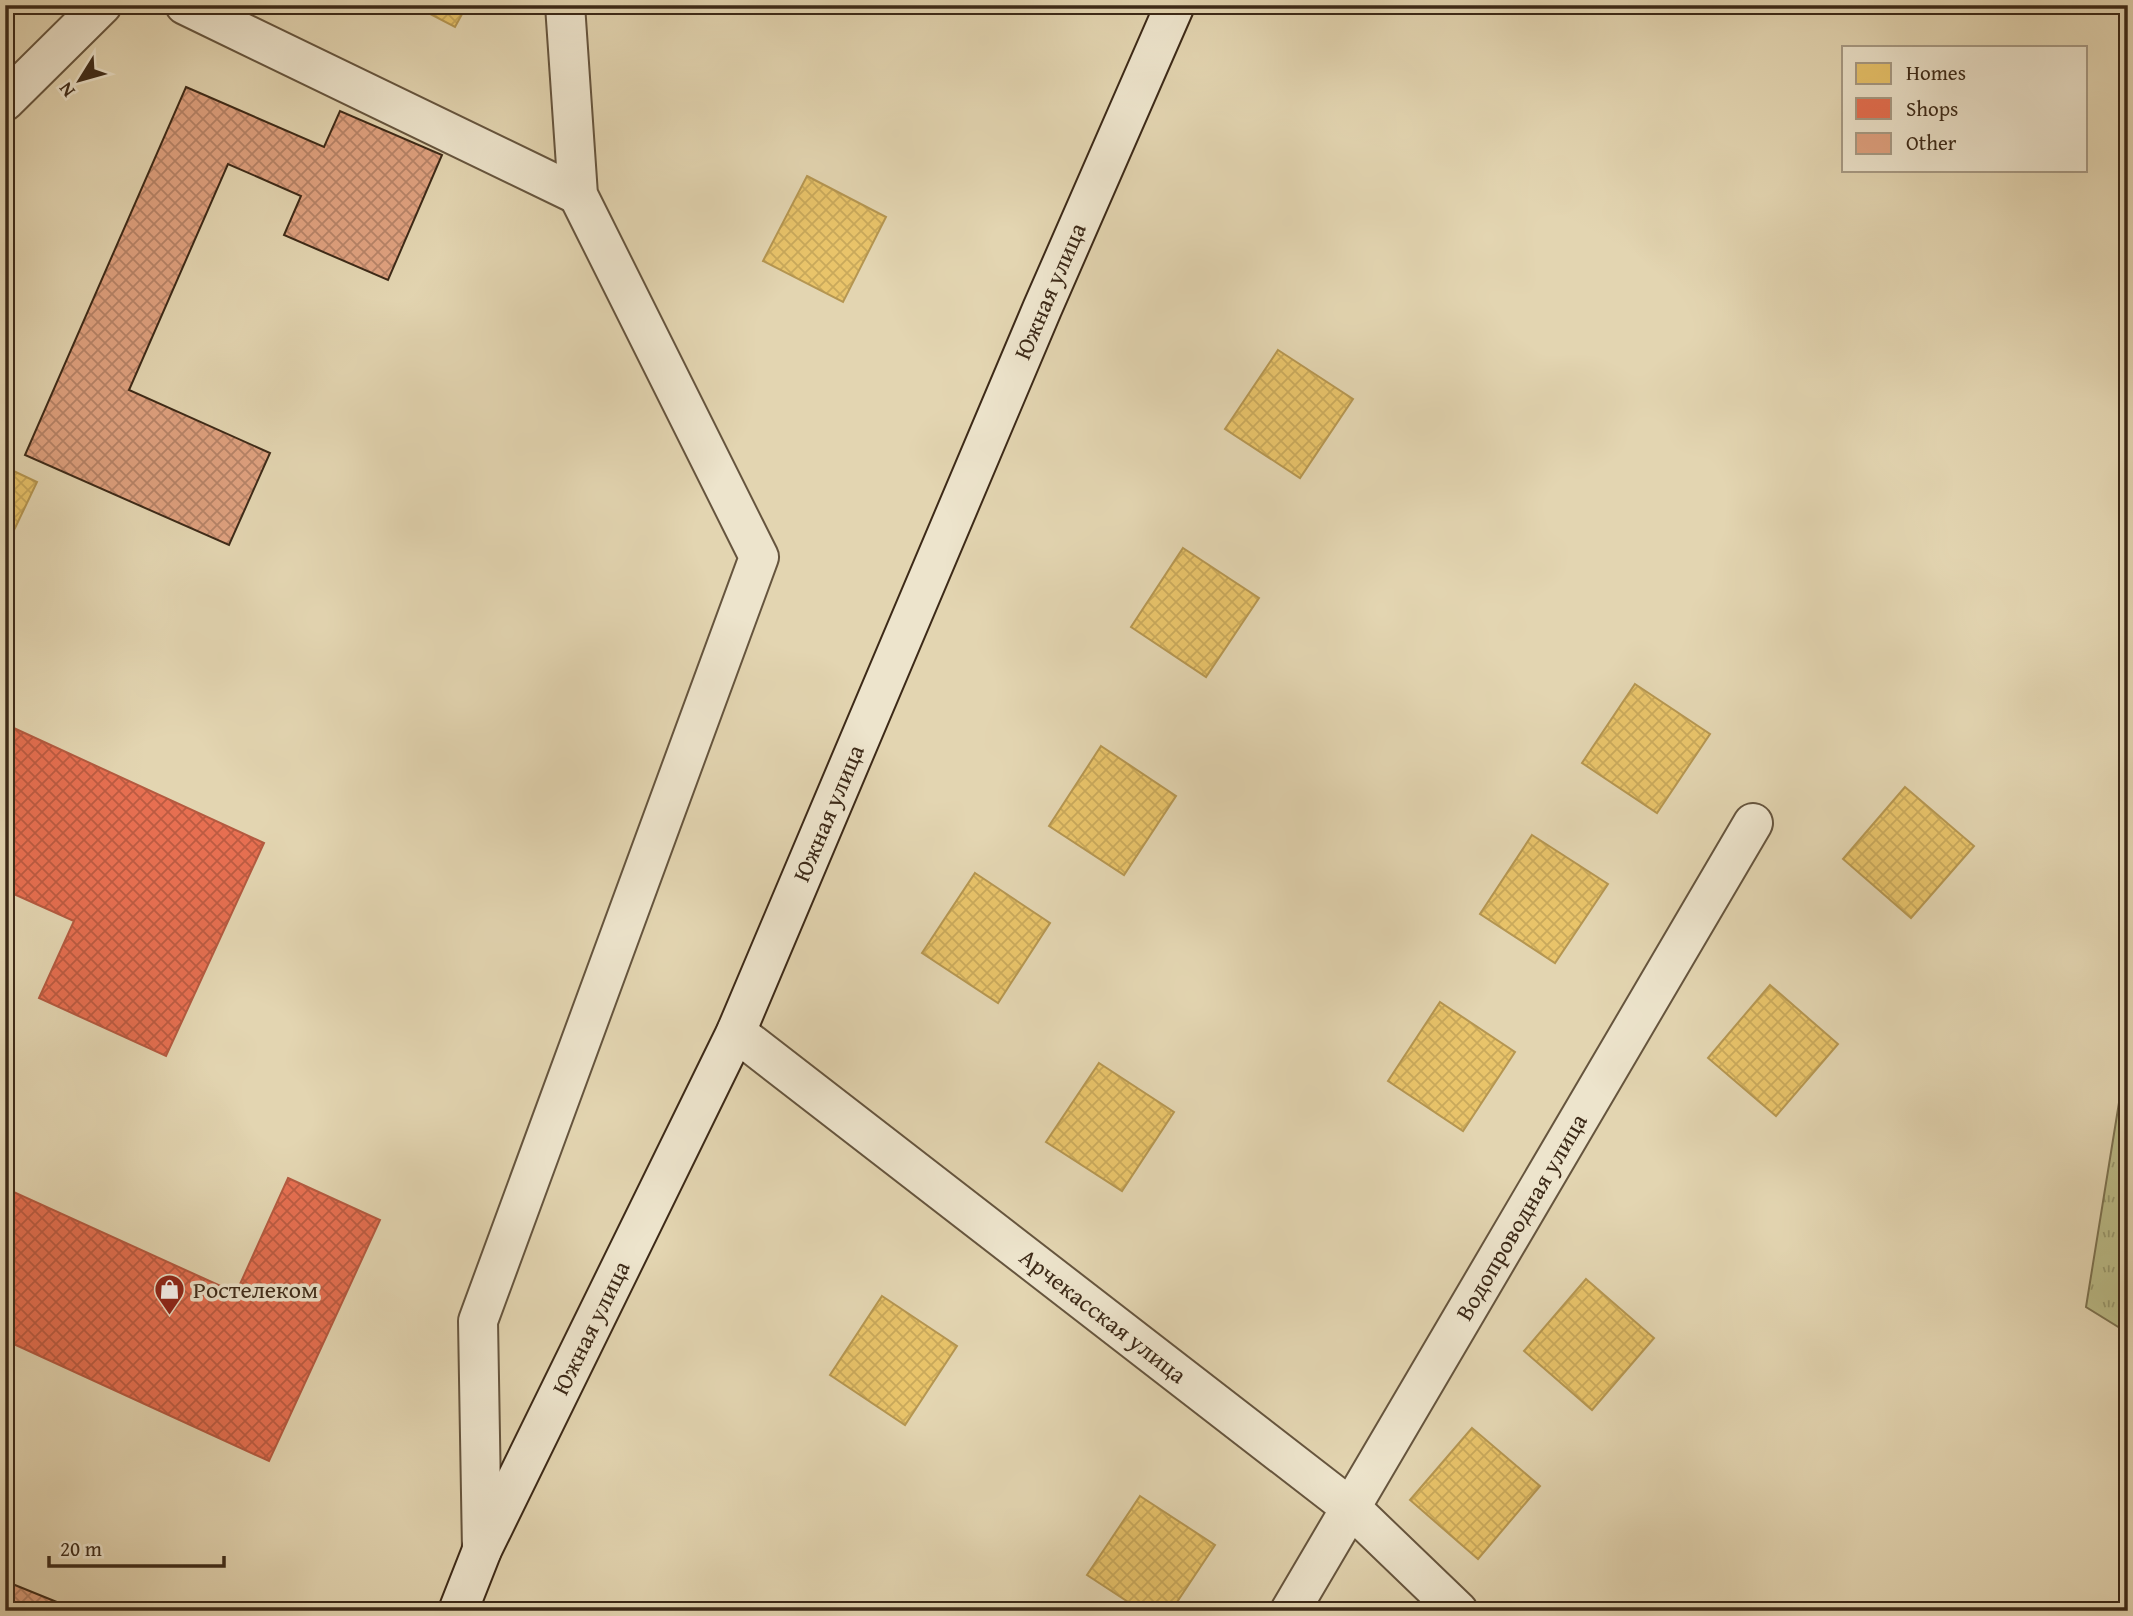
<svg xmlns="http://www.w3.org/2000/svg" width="2133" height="1616" font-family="'Gentium Book Plus',serif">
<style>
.grass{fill:url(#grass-tufts);stroke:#7c7250;stroke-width:2}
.homes{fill:url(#homes-cross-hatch);stroke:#b59651;stroke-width:2}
.shops{fill:url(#shops-cross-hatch);stroke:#b45a40;stroke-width:2}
.building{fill:url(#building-cross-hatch);stroke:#3d2a18;stroke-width:2}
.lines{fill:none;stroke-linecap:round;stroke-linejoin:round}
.street-casing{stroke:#66553e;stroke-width:42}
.secondary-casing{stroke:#3d2a18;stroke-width:42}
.street{stroke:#ede4cc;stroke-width:38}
.secondary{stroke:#ede4cc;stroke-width:38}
.labels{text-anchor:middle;stroke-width:7;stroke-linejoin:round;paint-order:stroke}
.street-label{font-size:24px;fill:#3d2a18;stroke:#ede4cc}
.poi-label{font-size:24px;fill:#3d2a18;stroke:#ede4cc;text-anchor:start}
</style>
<defs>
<pattern id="grass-tufts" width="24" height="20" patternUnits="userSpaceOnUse" patternTransform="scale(1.75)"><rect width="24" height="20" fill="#babb87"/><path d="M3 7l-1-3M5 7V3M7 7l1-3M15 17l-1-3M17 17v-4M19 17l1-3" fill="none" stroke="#98986d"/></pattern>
<pattern id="homes-cross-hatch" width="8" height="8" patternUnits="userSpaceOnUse" patternTransform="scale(1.75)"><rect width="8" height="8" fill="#e9c46a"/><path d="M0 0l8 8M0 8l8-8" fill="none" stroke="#c9a95b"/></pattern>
<pattern id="shops-cross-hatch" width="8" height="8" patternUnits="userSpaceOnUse" patternTransform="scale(1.75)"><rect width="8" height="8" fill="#e76f51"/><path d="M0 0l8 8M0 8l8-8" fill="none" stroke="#bc5b42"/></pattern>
<pattern id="building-cross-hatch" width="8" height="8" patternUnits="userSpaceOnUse" patternTransform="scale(1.75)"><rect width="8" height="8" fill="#dfa17f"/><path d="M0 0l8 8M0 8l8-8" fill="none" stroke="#b68367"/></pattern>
</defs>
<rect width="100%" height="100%" fill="#e3d5b1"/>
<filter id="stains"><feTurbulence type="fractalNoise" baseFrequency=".00286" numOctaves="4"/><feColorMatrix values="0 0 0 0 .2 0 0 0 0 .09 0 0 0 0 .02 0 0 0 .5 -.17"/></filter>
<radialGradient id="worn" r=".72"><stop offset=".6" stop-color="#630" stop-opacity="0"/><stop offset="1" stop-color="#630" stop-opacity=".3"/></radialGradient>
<!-- grass -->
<path class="grass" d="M 2128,1047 L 2128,1333 L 2086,1307 Z"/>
<!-- homes -->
<path class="homes" d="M 413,5 L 467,5 L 455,27 Z
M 807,176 L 886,217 L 843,302 L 763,261 Z
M 1278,350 L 1353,399 L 1300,478 L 1225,429 Z
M 5,467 L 37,482 L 5,549 Z
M 1183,548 L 1259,598 L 1206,677 L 1131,627 Z
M 1635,684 L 1710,734 L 1657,813 L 1582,763 Z
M 1101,746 L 1176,796 L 1124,875 L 1049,826 Z
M 1905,787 L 1974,846 L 1911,918 L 1843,859 Z
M 1532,835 L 1608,884 L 1555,963 L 1480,914 Z
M 975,873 L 1050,923 L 998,1003 L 922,953 Z
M 1770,985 L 1838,1044 L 1776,1116 L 1708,1058 Z
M 1440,1002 L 1515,1052 L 1463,1131 L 1388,1081 Z
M 1099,1063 L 1174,1112 L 1122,1191 L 1046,1142 Z
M 1586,1279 L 1654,1338 L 1592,1410 L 1524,1351 Z
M 882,1296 L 957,1346 L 905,1425 L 830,1375 Z
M 1472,1428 L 1540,1486 L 1478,1559 L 1410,1500 Z
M 1140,1496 L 1215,1545 L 1171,1611 L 1142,1611 L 1087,1575 Z"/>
<!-- shops -->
<path class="shops" d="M 5,724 L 264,843 L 166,1056 L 39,998 L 74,921 L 5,890 Z
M 288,1178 L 380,1220 L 269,1461 L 5,1340 L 5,1188 L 236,1293 Z"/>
<!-- building -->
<path class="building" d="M 186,87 L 324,147 L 340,111 L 442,155 L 388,280 L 284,235 L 301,196 L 228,164 L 129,390 L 270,453 L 229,545 L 25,455 Z
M 5,1581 L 79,1611 L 5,1611 Z"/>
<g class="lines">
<defs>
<g id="street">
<path d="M 185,5 L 578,195"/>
<path d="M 5,101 L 102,5"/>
<path id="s1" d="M 736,1032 L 1351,1508 L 1458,1611"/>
<path d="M 482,1550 L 478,1321 L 759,557 L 578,195 L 565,5"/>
<path id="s2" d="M 1290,1611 L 1753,823"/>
</g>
<g id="secondary">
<path id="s3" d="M 458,1611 L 482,1550 L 736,1032 L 1042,309 L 1175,5"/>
</g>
</defs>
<!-- street casing -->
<use href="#street" class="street-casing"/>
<!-- secondary casing -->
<use href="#secondary" class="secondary-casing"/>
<!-- street -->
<use href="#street" class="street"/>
<!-- secondary -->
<use href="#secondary" class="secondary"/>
</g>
<!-- icons -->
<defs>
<symbol id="shop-pin" viewBox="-11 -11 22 30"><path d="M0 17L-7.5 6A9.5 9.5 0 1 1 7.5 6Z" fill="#8f2418" stroke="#ede4cc"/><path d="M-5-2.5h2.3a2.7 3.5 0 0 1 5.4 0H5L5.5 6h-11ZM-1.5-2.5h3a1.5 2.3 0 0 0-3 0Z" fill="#fff"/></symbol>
</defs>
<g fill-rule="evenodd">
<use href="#shop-pin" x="152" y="1272" width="35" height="47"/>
</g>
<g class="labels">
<!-- street labels -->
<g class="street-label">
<text dy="8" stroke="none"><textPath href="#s3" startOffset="1447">Южная улица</textPath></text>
<text dy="8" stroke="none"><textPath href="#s3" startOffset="880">Южная улица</textPath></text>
<text dy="8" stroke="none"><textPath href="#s2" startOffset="457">Водопроводная улица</textPath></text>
<text dy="8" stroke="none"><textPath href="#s1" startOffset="464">Арчекасская улица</textPath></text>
<text dy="8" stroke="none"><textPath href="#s3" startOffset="313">Южная улица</textPath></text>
</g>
<!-- poi labels -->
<g class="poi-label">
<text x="193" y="1298">Ростелеком</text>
</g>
</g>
<!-- margin -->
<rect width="2133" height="1616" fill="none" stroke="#e3d5b1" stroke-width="28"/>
<rect x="7" y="7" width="2119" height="1602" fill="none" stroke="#3d2a18" stroke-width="3.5"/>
<rect x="14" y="14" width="2105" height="1588" fill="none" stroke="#3d2a18" stroke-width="2"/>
<!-- legend -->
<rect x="1842" y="46" width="245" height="126" fill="#ede4cc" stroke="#a79a84" stroke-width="2"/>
<rect x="1856" y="63" width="35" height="21" fill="#e9c46a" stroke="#a79a84" stroke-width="2"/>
<text x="1906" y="80" font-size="21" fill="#3d2a18">Homes</text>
<rect x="1856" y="98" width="35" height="21" fill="#e76f51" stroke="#a79a84" stroke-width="2"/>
<text x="1906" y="116" font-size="21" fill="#3d2a18">Shops</text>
<rect x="1856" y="133" width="35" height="21" fill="#dfa17f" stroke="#a79a84" stroke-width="2"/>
<text x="1906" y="150" font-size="21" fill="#3d2a18">Other</text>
<!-- north arrow -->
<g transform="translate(80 80) rotate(233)" stroke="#ede4cc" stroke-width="5" paint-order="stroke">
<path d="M0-5L12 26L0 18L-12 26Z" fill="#3d2a18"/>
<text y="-10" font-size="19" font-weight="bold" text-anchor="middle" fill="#3d2a18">N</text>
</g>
<!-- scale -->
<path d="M49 1556v10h175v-10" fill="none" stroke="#3d2a18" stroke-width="3.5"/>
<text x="60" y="1556" font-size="21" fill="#3d2a18" stroke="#ede4cc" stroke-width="5" paint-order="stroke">20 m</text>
<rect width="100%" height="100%" filter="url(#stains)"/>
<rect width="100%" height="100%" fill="url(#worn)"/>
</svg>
